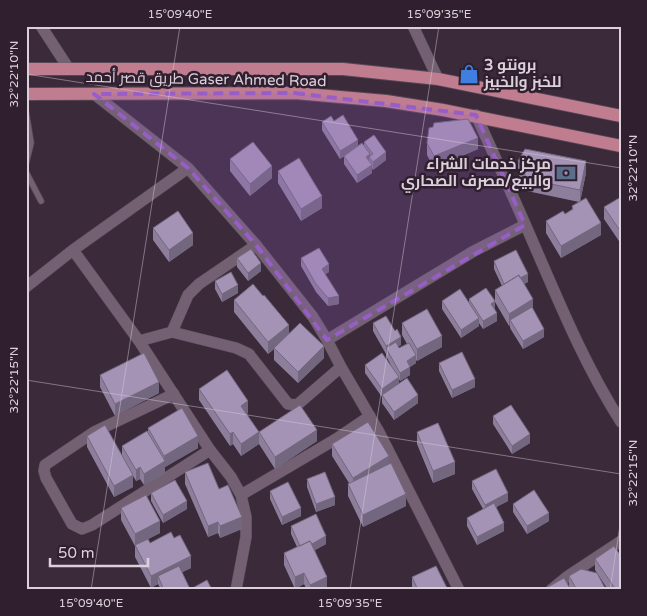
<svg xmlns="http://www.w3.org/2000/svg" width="647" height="616" font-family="'Varela Round',Cairo,sans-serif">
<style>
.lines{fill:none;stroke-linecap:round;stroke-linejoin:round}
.service-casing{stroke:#554755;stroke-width:7}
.minor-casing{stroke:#554755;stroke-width:12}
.primary-casing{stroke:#554755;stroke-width:14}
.service{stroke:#736173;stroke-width:5.5}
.minor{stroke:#736173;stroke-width:11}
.primary{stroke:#c07d8f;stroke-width:12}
.wall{fill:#8d7e9c}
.shaded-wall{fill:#73677f}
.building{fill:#a493b5;stroke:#73677f}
.marked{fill:#985ec7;fill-opacity:0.2;stroke:#985ec7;stroke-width:4;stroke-dasharray:10 6;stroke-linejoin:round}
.ticks{fill:none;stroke:#dcd1db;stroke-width:1;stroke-opacity:0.45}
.labels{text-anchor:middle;stroke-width:5;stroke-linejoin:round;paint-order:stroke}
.poi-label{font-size:15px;font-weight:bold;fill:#dcd1db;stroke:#30202f;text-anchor:start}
.street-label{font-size:15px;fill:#dcd1db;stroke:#30202f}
.neatline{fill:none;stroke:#dcd1db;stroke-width:2}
.ticks-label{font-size:12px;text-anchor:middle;fill:#dcd1db}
</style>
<rect width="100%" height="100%" fill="#3a2a3a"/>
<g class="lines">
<defs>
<path id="service" d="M 26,112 L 31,143 L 26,163
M 26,172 L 41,201"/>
<path id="minor" d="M 41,26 L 69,69
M 413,26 L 438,79
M 94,94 L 188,168 L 256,245 L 313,317 L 327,340 L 341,367 L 379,432 L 459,590
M 476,115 C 495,157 514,198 532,240 C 559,302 584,364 621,422
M 73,250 L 139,341 L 210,450 L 231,477 L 241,495 L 246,517 L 246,537 L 236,590
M 26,287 L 73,250 L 188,168
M 172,332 L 188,295 L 199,284 L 256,245
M 327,340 L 474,251 L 525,225
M 139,341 L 172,332 L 236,348 L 249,354 L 288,404 L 297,405 L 341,367
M 174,394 L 94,432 L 45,465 L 44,471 L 46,478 L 72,524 L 82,529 L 92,525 L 210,450
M 241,495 L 336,439 L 370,416
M 551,590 L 568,576 L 621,541"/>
<path id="primary" d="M 26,69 L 343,69 L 438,79 L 621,116
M 26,94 L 295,93 L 386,101 L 443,110 L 621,146"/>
</defs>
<!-- service casing -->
<use href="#service" class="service-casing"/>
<!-- minor casing -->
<use href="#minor" class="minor-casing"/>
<!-- primary casing -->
<use href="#primary" class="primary-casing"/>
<!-- service -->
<use href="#service" class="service"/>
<!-- minor -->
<use href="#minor" class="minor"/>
<!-- primary -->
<use href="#primary" class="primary"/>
</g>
<!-- wall -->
<path class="wall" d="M 334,121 L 358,146 L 364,146 L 364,142 L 386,160 L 373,170 L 372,168 L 372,173 L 357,183 L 344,164 L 344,156 L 340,159 L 322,130 L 322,122 Z
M 427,143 L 478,149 L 434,168 L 427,155 Z
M 230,159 L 272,178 L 250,196 L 230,171 Z
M 518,161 L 586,173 L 580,202 L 601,235 L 561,258 L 546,233 L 546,221 L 565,214 L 572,210 L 572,206 L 579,202 L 527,191 L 518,173 Z
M 278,171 L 322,208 L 301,221 L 278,183 Z
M 621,197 L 621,244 L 604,219 L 604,207 Z
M 153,228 L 193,245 L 169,262 L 153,240 Z
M 237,258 L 261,271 L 248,281 L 237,267 Z
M 301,258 L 329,272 L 325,274 L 339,304 L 328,306 L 316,292 L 301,266 Z
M 494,261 L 528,282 L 524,284 L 533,310 L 544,337 L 523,349 L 510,328 L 510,325 L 509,326 L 495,302 L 495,309 L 497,321 L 483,329 L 479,323 L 479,326 L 461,338 L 442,309 L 442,301 L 469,303 L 469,299 L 495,301 L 495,290 L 502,286 L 494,269 Z
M 215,281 L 238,293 L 222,302 L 215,289 Z
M 234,300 L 289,333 L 324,358 L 298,383 L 274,360 L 274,349 L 268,354 L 234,312 Z
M 373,323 L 401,345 L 398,346 L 399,348 L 407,344 L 402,335 L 402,323 L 442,347 L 417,361 L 416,360 L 416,363 L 410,367 L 410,375 L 400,381 L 399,379 L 399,383 L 418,403 L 394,420 L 382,403 L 382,397 L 365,373 L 365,365 L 391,365 L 386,356 L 386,354 L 373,331 Z
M 439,363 L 475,387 L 452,398 L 439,371 Z
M 100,375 L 159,393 L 115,416 L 100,387 Z
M 199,389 L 248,413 L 246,414 L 259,444 L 241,456 L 233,444 L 230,446 L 199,400 Z
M 493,416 L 530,443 L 512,454 L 493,424 Z
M 148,428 L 198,448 L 165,467 L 165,473 L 144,485 L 140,479 L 136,481 L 133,476 L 133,487 L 114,497 L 87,447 L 87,436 L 122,456 L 122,446 L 148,431 Z
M 259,432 L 317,441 L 275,469 L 259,444 Z
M 417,432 L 455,474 L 433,483 L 417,444 Z
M 332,444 L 389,464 L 406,506 L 363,527 L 348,496 L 348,484 L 349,483 L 332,456 Z
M 185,472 L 219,489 L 242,529 L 220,538 L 218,533 L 208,537 L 185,484 Z
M 307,479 L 335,505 L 316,512 L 307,487 Z
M 472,481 L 508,501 L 496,507 L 504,531 L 477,545 L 467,526 L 467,518 L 483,509 L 472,489 Z
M 270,491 L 301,516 L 282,525 L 270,499 Z
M 151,493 L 187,509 L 163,523 L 151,501 Z
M 513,504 L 549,521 L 527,534 L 513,512 Z
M 121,508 L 160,533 L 148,539 L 150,543 L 191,568 L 182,572 L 190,589 L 212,590 L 161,590 L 158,584 L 151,588 L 135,557 L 135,546 L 121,520 Z
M 291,526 L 326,544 L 315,550 L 327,589 L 307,590 L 304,584 L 295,589 L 284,565 L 284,553 L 297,547 L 291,534 Z
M 595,559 L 621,590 L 608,590 L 595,570 Z
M 569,576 L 606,590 L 546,590 L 546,588 L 569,587 Z
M 412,577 L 448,590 L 412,590 Z"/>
<!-- shaded-wall -->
<path class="shaded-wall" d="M 478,138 L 478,149 L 434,168 L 434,156 Z
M 358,140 L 358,148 L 340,159 L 340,151 Z
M 386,152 L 386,160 L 373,170 L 373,162 Z
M 370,154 L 370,158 L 369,157 L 369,163 L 366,157 Z
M 586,161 L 586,173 L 580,202 L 580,190 Z
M 372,165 L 372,173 L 357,183 L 357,175 Z
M 272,166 L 272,178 L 250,196 L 250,184 Z
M 322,196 L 322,208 L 301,221 L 301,209 Z
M 601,223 L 601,235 L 561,258 L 561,246 Z
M 193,233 L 193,245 L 169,262 L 169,250 Z
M 261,263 L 261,271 L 248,281 L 248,273 Z
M 329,264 L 329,272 L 322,277 L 322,269 Z
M 528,274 L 528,282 L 505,293 L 505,285 Z
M 238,285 L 238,293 L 222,302 L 222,294 Z
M 339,296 L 339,304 L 328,306 L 328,298 Z
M 533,299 L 533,311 L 510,320 L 510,325 L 509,326 L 509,314 Z
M 495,301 L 495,310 L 491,304 Z
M 497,313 L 497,321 L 483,329 L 483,321 Z
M 479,318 L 479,326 L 461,338 L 461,330 Z
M 289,325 L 289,337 L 268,354 L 268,342 Z
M 544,329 L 544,337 L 523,349 L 523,341 Z
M 442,336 L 442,347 L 417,361 L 417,349 Z
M 401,337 L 401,345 L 388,352 L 386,348 L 386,354 L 386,346 Z
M 324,346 L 324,358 L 298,383 L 298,372 Z
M 416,355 L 416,363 L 407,369 L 407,361 Z
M 410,367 L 410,375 L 400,381 L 400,373 Z
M 399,377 L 399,385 L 382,395 L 382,397 L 382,389 Z
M 475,379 L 475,387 L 452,398 L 452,390 Z
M 159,382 L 159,393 L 115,416 L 115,404 Z
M 418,395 L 418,403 L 394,420 L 394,412 Z
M 248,401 L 248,413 L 241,418 L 241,406 Z
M 317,430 L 317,441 L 275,469 L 275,457 Z
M 233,432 L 233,444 L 230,446 L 230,434 Z
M 259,432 L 259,444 L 241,456 L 241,444 Z
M 530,434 L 530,443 L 512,454 L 512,446 Z
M 198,436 L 198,448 L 165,467 L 165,473 L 144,485 L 144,474 L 164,462 L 164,456 Z
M 389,456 L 389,468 L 353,490 L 353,478 Z
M 455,462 L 455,474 L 433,483 L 433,471 Z
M 140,467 L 140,479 L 136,481 L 136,470 Z
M 133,475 L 133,487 L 114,497 L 114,486 Z
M 508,493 L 508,501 L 485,513 L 485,505 Z
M 406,494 L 406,506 L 363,527 L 363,515 Z
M 335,497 L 335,505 L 316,512 L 316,504 Z
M 187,501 L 187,509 L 163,523 L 163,515 Z
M 301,508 L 301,516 L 282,525 L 282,517 Z
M 549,513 L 549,521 L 527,534 L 527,526 Z
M 242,517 L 242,529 L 220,538 L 220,526 Z
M 160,521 L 160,533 L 135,546 L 135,534 Z
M 218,522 L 218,533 L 208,537 L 208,526 Z
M 504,523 L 504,531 L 477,545 L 477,537 Z
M 326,536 L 326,544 L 310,553 L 301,548 Z
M 191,556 L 191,568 L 161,583 L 158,576 L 158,584 L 151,588 L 151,576 Z
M 304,573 L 304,584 L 295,589 L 295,577 Z
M 327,577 L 327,589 L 310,590 L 310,585 Z"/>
<!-- building -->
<path class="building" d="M 343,115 L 358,140 L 340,151 L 322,122 L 331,116 L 334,121 Z
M 468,119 L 478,138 L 434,156 L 427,143 L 429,128 L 433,127 L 434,123 Z
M 374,135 L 386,152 L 373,162 L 369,157 L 373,154 L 364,142 Z
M 253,142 L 272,166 L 250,184 L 230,159 Z
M 362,143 L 370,154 L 366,157 L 372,165 L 357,175 L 344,156 Z
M 525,149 L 586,161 L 580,190 L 527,179 L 518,161 Z
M 299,158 L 322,196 L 301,209 L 278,171 Z
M 621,197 L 621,232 L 604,207 Z
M 586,198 L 601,223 L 561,246 L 546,221 L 563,211 L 565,214 L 573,209 L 572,206 Z
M 178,211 L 193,233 L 169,250 L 153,228 Z
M 319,248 L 329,264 L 322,269 L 339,296 L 328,298 L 316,284 L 301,258 Z
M 251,249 L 261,263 L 248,273 L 237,258 Z
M 516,250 L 528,274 L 520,278 L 519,275 L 504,284 L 494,261 Z
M 231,272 L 238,285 L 222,294 L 215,281 Z
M 519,275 L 533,299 L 509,314 L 495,290 Z
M 253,284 L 263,296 L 264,295 L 289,325 L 268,342 L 234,300 Z
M 486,288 L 495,301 L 491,304 L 497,313 L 483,321 L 469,299 Z
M 460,289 L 479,318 L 461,330 L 442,301 Z
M 532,307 L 544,329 L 523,341 L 510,320 Z
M 427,309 L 442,336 L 417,349 L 402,323 Z
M 386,316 L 395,331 L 397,329 L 401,337 L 386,346 L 373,323 Z
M 300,323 L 324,346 L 298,372 L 274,348 Z
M 396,342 L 399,348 L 409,343 L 416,355 L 407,361 L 410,367 L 400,373 L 386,348 Z
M 462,352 L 475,379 L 452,390 L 439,363 Z
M 144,353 L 159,382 L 115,404 L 100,375 Z
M 382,353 L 399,377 L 382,389 L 365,365 Z
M 227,370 L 248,401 L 241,406 L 259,432 L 241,444 L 233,432 L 230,434 L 199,389 Z
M 407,378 L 418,395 L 394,412 L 382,395 Z
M 300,405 L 317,430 L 275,457 L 259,432 Z
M 511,405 L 530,434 L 512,446 L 493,416 Z
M 182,408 L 198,436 L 164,456 L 148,428 Z
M 368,422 L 389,456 L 353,478 L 332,444 Z
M 438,423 L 455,462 L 433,471 L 417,432 Z
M 105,425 L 133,475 L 114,486 L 87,436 Z
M 147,431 L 165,461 L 144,474 L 140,467 L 136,470 L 122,446 Z
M 208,463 L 219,489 L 228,485 L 242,517 L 220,526 L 218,522 L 208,526 L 185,472 Z
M 391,463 L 406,494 L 363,515 L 348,484 Z
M 496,469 L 508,493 L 485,505 L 472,481 Z
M 325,472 L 335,497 L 316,504 L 307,479 Z
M 175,480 L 187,501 L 163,515 L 151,493 Z
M 288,482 L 301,508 L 282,517 L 270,491 Z
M 534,490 L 549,513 L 527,526 L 513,504 Z
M 146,495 L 160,521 L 135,534 L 121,508 Z
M 494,503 L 504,523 L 477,537 L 467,518 Z
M 316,514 L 326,536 L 312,544 L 310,541 L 300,546 L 291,526 Z
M 171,532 L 174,538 L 180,535 L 191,556 L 151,576 L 135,545 L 148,539 L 150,543 Z
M 310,541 L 327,577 L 310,585 L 304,573 L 295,577 L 284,553 Z
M 614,546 L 621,556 L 621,590 L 616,590 L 595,559 Z
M 179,566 L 190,589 L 164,590 L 158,576 Z
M 436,566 L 448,590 L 418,590 L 412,577 Z
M 581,569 L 597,573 L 606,590 L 577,590 L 569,576 Z
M 564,578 L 571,590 L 547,590 L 546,588 Z
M 207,580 L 212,590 L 189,590 Z"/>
<!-- marked area -->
<path class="marked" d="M 295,93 L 476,115 L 525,225 L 327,340 L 256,245 L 188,168 L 94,94 Z"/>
<!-- ticks -->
<path class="ticks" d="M 26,74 L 621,168M 26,380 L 621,474M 91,590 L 180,26M 350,590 L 439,26M 610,590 L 621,519"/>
<!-- icons -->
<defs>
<symbol id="shop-bare" viewBox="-9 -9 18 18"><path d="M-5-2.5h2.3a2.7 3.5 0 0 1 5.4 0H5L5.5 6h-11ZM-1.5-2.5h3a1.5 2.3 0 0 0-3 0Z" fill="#3f7fe0" stroke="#30202f" stroke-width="2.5" paint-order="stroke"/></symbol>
<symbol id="bank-bare" viewBox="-9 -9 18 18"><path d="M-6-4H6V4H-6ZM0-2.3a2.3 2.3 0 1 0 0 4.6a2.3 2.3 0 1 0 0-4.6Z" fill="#5c6f8a" stroke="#30202f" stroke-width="2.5" paint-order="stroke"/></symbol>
</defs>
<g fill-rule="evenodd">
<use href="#shop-bare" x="455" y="60" width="28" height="28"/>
<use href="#bank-bare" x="552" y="159" width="28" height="28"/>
</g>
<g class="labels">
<!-- poi labels -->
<g class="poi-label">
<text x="484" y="70">برونتو 3<tspan x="484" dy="17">للخبز والخبيز</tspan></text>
<text x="551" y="169" text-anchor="end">مركز خدمات الشراء<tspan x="551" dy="17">والبيع/مصرف الصحاري</tspan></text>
</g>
<!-- street labels -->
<g class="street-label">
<text transform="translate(206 79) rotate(1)" y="5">طريق قصر أحمد Gaser Ahmed Road</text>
</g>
</g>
<!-- border -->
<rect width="647" height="616" fill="none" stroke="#30202f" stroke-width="55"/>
<!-- scale -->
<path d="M50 558v8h98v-8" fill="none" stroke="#dcd1db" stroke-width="2.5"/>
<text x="58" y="558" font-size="15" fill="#dcd1db" stroke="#30202f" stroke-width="4" paint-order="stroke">50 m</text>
<rect x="28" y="28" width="592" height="560" class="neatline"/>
<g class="ticks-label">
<text x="180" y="18">15°09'40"E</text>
<text x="439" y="18">15°09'35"E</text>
<text transform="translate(14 74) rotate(-90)" y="4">32°22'10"N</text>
<text transform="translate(633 168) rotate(-90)" y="4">32°22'10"N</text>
<text transform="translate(14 380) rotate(-90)" y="4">32°22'15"N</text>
<text transform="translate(633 473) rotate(-90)" y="4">32°22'15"N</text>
<text x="91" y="607">15°09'40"E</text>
<text x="350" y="607">15°09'35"E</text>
</g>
</svg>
